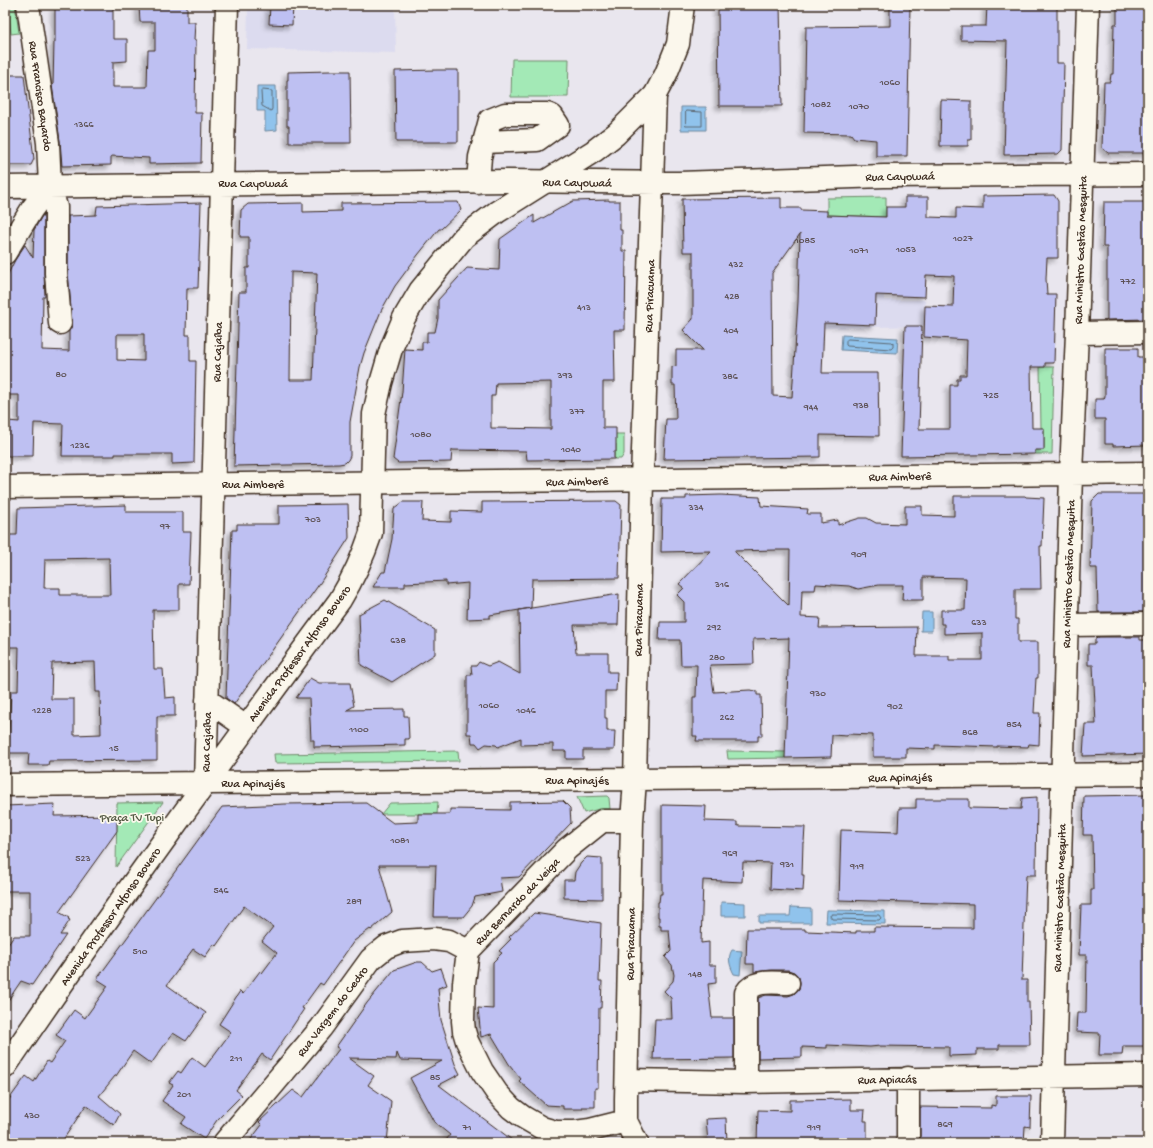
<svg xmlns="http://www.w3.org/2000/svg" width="1153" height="1148" font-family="'Gochi Hand',sans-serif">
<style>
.built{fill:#dcdbef}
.green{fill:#a3e9b6;stroke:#6f8a6a}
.water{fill:#90c3ec;stroke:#6e869a}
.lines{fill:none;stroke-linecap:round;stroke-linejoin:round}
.shore{stroke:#5d6770;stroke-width:1}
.building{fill:#bec0f2;stroke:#3b2a1e;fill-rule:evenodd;filter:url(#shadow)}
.minor-casing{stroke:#3b2a1e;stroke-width:25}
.major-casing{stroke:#3b2a1e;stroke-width:25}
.minor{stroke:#fbf7ec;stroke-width:22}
.major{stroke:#fbf7ec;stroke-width:22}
.labels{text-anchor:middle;stroke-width:3.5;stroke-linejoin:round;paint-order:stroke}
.number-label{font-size:10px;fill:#5c5053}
.street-label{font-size:12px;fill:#3b2a1e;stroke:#fbf7ec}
.park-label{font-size:12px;fill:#555a44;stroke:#fbf7ec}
</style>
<defs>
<filter id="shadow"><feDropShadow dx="-3.5" dy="3.5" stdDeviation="2" flood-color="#0004"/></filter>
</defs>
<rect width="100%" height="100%" fill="#e9e6ee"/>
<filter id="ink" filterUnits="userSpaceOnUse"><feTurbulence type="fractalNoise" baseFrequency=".025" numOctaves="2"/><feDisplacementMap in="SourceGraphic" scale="8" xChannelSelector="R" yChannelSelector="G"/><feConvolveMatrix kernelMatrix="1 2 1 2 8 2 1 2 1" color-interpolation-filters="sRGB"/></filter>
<g filter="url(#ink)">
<!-- built -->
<path class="built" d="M 248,5 L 395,5 L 396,53 L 247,49 Z
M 886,197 L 884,300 L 925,300 L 924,326 L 824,328 L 827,198 Z"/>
<!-- green -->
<path class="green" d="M 8,5 L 15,5 L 19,33 L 11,34 Z
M 512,59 L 569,59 L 568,97 L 511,97 Z
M 886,197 L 886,217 L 827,215 L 827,198 Z
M 1040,367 L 1054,367 L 1052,454 L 1035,454 L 1035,450 L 1044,449 L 1044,429 L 1041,428 Z
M 613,434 L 624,434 L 624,454 L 621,459 L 614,459 L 614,452 L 616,452 L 616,444 L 614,444 Z
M 458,751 L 459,761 L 275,763 L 274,754 Z
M 727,751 L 786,752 L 785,758 L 728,759 Z
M 607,796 L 609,798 L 610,809 L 599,809 L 584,813 L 577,797 Z
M 163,802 L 116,867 L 117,803 Z
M 438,802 L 437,814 L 381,814 L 390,803 Z"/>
<!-- water -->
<path class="water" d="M 257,86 L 276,86 L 277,130 L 265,131 L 265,111 L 257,111 Z
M 681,107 L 706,107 L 706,130 L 681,130 Z
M 842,335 L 898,338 L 897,353 L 841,350 Z
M 922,612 L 932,612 L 932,631 L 921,631 Z
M 721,902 L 745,903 L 745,916 L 721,916 Z
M 791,907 L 811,908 L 811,923 L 759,923 L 759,916 L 790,916 Z
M 827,910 L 885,911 L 885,924 L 826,923 Z
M 732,950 L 742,951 L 740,975 L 734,974 C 730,966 727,958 732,950 Z"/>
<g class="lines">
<!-- shore -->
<path class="shore" d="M 263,90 L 272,91 L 272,109 L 271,111 L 262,106 L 261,92 Z
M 686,111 L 702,112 L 702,126 L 686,126 Z
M 848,339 L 892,342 L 893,343 L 893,347 L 891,349 L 847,346 L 846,345 L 846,341 Z
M 833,914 L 879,915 L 881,918 L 879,920 L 832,919 L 830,916 Z"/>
</g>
<!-- building -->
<path class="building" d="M 92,5 L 113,5 L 113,39 L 127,39 L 127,61 L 113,62 L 113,87 L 147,87 L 148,50 L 155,50 L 155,22 L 140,22 L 139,5 L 187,5 L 187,22 L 195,22 L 194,40 L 196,40 L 195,113 L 202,113 L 201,163 L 149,164 L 149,158 L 111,156 L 111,165 L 62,166 L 60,141 L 52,85 L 53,85 L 54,42 L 55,42 L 55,7 L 92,7 Z
M 270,5 L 293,5 L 292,25 L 269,24 Z
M 718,5 L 780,5 L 782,106 L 719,106 Z
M 890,5 L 910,5 L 907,156 L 876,156 L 876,140 L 854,138 L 851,134 L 804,133 L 806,27 L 890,26 Z
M 987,5 L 1057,6 L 1057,63 L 1064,63 L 1062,150 L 1058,154 L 1004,155 L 1007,41 L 961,40 L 961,26 L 986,26 Z
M 1117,5 L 1148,5 L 1148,153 L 1108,153 L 1102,148 L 1104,82 L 1110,82 L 1111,74 L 1113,74 L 1114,24 L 1117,24 Z
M 437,70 L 458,70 L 458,142 L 396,142 L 395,71 Z
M 330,71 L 350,71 L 351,143 L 289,143 L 289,126 L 287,126 L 287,80 L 288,80 L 288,72 Z
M 5,75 L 24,75 L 34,159 L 31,165 L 5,165 Z
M 941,100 L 971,101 L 971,140 L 968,140 L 968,146 L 940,146 Z
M 1054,195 L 1058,201 L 1058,258 L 1047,258 L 1046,279 L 1047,294 L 1056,294 L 1054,363 L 1045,363 L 1045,367 L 1031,367 L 1032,428 L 1044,428 L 1044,450 L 1035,450 L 1035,454 L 901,456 L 905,326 L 922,326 L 919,429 L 950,429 L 950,385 L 957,385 L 957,379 L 960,379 L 960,375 L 966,375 L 967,340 L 924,337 L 925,306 L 953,307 L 954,276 L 926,275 L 925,297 L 876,295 L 875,325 L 824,323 L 822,373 L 878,373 L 879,436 L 820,435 L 820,457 L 664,459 L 666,419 L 676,419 L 675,385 L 672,385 L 672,367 L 676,366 L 676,350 L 703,350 L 683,330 L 693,319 L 693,252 L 683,252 L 682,199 L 781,198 L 781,208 L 801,208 L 801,210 L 827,211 L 827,215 L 886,217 L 886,207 L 905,207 L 905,197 L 928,197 L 928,217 L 956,218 L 956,208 L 983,209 L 983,196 ZM 800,234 L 798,302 L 792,397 L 773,396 L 772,273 Z
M 609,200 L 609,201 L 620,201 L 620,230 L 622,230 L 622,251 L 626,251 L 625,330 L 614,330 L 615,382 L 603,382 L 603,428 L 616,428 L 616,452 L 614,452 L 614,459 L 527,460 L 526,451 L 452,450 L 451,462 L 398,463 L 393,459 L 402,392 L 405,349 L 422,350 L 422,342 L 427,342 L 427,332 L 435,332 L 438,318 L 438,300 L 467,268 L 499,270 L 500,239 L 534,215 L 534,223 L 573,201 ZM 551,382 L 551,429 L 491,428 L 491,396 L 495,396 L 496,383 Z
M 458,202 L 461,210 L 441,229 L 439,229 L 418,255 L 395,286 L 381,311 L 364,353 L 360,367 L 350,422 L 350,456 L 348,460 L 345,463 L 339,464 L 234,466 L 239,292 L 246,292 L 246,268 L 249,268 L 249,237 L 240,237 L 241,210 L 248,204 L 303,203 L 303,212 L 341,211 L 341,203 ZM 291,272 L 317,273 L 313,380 L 290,380 Z
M 1104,202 L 1148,202 L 1148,293 L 1146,293 L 1146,319 L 1107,320 L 1107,247 L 1103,247 Z
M 201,203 L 198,288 L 187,288 L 186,335 L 190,335 L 190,361 L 196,361 L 194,463 L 172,464 L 172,454 L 115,454 L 115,456 L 62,456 L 63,424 L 34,423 L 33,456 L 8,456 L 8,421 L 19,422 L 19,395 L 5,395 L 5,280 L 15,260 L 25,245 L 33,258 L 34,230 L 42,216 L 44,215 L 44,273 L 45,297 L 43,297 L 42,350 L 69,351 L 69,331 L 71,328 L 72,322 L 68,272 L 68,216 L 96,215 L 97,206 ZM 117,334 L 144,334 L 144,361 L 117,360 Z
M 1105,348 L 1138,348 L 1138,357 L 1148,357 L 1148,445 L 1113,446 L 1113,444 L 1105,444 L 1105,419 L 1095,419 L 1095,399 L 1104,399 L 1105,396 Z
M 1099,494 L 1148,494 L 1148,608 L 1146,608 L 1147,612 L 1098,612 L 1097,568 L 1090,568 L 1092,501 Z
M 721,495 L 760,497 L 761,506 L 808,509 L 807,514 L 821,514 L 821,523 L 838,520 L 838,525 L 860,518 L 867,518 L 876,523 L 905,524 L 905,506 L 922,506 L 922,515 L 954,516 L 954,496 L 1025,496 L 1026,497 L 1044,498 L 1042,546 L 1040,546 L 1041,589 L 1015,589 L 1015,619 L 1018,619 L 1018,642 L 1038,642 L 1038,678 L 1036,678 L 1034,713 L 1040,713 L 1039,745 L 1029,744 L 1028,747 L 997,746 L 997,747 L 935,745 L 935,749 L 906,748 L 906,757 L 873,757 L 873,735 L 848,734 L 847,736 L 832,735 L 831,757 L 785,758 L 789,638 L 753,639 L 754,664 L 710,665 L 714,692 L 750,690 L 757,691 L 757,695 L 761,695 L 762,736 L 758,736 L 758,741 L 696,741 L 697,736 L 693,736 L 693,697 L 696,697 L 697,665 L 681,665 L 680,640 L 659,640 L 660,622 L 684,622 L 684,602 L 677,595 L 684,588 L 679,584 L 711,551 L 661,552 L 662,499 L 686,499 L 686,496 ZM 776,550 L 790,550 L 789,606 L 734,551 ZM 923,577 L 966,578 L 965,610 L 941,610 L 941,624 L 944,624 L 944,634 L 982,633 L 982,660 L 949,660 L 949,656 L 916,656 L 917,627 L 819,628 L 820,618 L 801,617 L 802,590 L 815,590 L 816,584 L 849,586 L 858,589 L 879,585 L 903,585 L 902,600 L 923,600 Z
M 616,501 L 621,505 L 619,578 L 532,579 L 531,608 L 490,615 L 490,618 L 467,619 L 468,583 L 446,585 L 446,581 L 405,583 L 405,587 L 373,587 L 382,572 L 385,572 L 392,539 L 394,509 L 403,502 L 423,502 L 422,521 L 451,522 L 451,511 L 482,512 L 482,502 Z
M 348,504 L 349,538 L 320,583 L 234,704 L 226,698 L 232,530 L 237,530 L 237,524 L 279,524 L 279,505 Z
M 126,505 L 126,512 L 183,512 L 183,532 L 191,532 L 189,584 L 179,584 L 179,610 L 153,610 L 154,669 L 163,669 L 165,698 L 175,697 L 175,716 L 157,716 L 157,760 L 49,761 L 48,765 L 28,765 L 29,753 L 8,753 L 11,691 L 18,691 L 19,647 L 5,647 L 5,535 L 17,535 L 18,508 ZM 109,558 L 110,595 L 60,595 L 60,588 L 44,588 L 45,559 ZM 95,662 L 96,692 L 100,692 L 101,734 L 74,735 L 74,699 L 51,699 L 52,663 Z
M 619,594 L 618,625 L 574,625 L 576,653 L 608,653 L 608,672 L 617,672 L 616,691 L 605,691 L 605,718 L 607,718 L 607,731 L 615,731 L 614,750 L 583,750 L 583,759 L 566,759 L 566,751 L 553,751 L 553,744 L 521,745 L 521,738 L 498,747 L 496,745 L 486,744 L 480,748 L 476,743 L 472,743 L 471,734 L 467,734 L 467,675 L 472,675 L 471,666 L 476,666 L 479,662 L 488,666 L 498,662 L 520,674 L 519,610 Z
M 385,600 L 435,630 L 435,654 L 392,682 L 361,665 L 359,614 Z
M 1098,637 L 1140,637 L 1140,640 L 1148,640 L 1148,754 L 1083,756 L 1085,724 L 1096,724 L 1093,665 L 1088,665 L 1088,644 L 1095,644 L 1095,639 L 1098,638 Z
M 310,678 L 319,683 L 350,683 L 354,706 L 347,710 L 404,709 L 404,716 L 408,716 L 409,739 L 405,739 L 405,745 L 314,747 L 314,740 L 311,740 L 309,698 L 296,698 Z
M 1148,795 L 1148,1046 L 1123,1046 L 1122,1055 L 1099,1055 L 1100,1033 L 1076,1032 L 1077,1013 L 1086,1013 L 1087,955 L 1079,955 L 1081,905 L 1091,905 L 1091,890 L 1093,890 L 1092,835 L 1083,835 L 1084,796 Z
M 1037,797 L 1036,875 L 1026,875 L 1023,950 L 1022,980 L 1027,980 L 1027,1002 L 1029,1002 L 1030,1045 L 999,1045 L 999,1049 L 977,1049 L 977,1055 L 949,1056 L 949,1047 L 880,1046 L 870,1047 L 827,1045 L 827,1048 L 802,1047 L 802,1057 L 758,1058 L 758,998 L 766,995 L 788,996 L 794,994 L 799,989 L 800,983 L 799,977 L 794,972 L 788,970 L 771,970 L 754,972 L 754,964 L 746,964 L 747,929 L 805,929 L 805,931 L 856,933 L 856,931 L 874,931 L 874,927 L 973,928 L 973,904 L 839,900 L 841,830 L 898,832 L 899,808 L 916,808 L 916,799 L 969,799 L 969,808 L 1021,809 L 1022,798 Z
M 563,801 L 570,808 L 571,823 L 519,877 L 500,878 L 502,892 L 475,897 L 472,906 L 463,917 L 434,917 L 436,865 L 379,865 L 392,912 L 371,930 L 370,929 L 354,941 L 323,985 L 320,983 L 302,1008 L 304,1009 L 270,1060 L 262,1054 L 236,1090 L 242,1095 L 217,1120 L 204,1139 L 181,1124 L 186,1117 L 162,1101 L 173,1085 L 169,1083 L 178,1071 L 181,1073 L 192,1057 L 205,1067 L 231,1032 L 219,1024 L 240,991 L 243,994 L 260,971 L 262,973 L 277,953 L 262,941 L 273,927 L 244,906 L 216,946 L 214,944 L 205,957 L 193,949 L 167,985 L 206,1013 L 186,1041 L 173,1033 L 151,1064 L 133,1051 L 116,1076 L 115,1076 L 99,1096 L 120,1114 L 114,1125 L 86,1105 L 61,1143 L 5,1143 L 5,1105 L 26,1076 L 34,1082 L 47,1061 L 50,1063 L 65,1041 L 56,1035 L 74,1010 L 85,1018 L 108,986 L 97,979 L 222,807 L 285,804 L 366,803 L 393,823 L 418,822 L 418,814 L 450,814 L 450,809 L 510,810 L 510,802 Z
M 55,804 L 54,816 L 117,815 L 117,831 L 59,912 L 69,918 L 68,919 L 70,920 L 60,935 L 66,935 L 32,985 L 21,981 L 5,1005 L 5,949 L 14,936 L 30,936 L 30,891 L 5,891 L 5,806 Z
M 662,805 L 706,806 L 705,821 L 737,822 L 737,825 L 739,826 L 805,827 L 804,842 L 803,842 L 802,875 L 804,875 L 803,891 L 770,889 L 771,863 L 743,862 L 742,882 L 703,880 L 701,943 L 709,942 L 709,965 L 716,965 L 716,983 L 708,984 L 712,1018 L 734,1018 L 734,1058 L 653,1059 L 655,1019 L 672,1019 L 671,998 L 664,991 L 673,981 L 674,975 L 672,965 L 665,957 L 671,951 L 669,930 L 661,930 L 661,926 L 659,926 L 659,917 L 658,917 L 658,902 L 659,902 L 660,894 L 662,894 Z
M 587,857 L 602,858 L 602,899 L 564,898 L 564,880 L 574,880 L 575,872 L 581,863 Z
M 534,913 L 601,923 L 599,981 L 602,981 L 601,1008 L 599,1008 L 598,1088 L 595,1088 L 595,1107 L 582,1107 L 582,1109 L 563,1109 L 563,1106 L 546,1105 L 519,1081 L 521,1079 L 509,1064 L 491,1034 L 481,1037 L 478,1008 L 493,1009 L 493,962 L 502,953 L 499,951 L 511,939 L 509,937 Z
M 417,962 L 422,962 L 432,971 L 441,968 L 447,985 L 438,988 L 441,1020 L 455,1064 L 460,1074 L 439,1085 L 516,1143 L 444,1143 L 450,1135 L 434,1122 L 410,1078 L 442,1061 L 400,1060 L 397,1053 L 396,1059 L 349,1058 L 374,1076 L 368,1085 L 391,1101 L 387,1143 L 248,1143 L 262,1125 L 259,1122 L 293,1090 L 303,1097 L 339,1049 L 336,1047 L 367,1003 L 394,970 Z
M 996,1096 L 1031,1096 L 1030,1127 L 1025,1126 L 1024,1143 L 920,1143 L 920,1107 L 991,1108 L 991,1105 L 996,1106 Z
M 851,1099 L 851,1110 L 865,1110 L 864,1121 L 867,1121 L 867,1143 L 757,1143 L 758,1110 L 790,1111 L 790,1100 Z
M 726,1118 L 727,1143 L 708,1143 L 706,1119 Z"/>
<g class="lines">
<defs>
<path id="minor" d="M 28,5 L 48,143 L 50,186 L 56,207 L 56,273 L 60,323
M 478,182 L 480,157 L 490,120 L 505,114 L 547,114 L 552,116 L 558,125 L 537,140 L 484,142
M 5,187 L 509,181 L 679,183 L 884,176 L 1148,174
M 5,253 L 32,209 L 50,186
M 1077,333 L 1148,332
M 5,487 L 1148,473
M 1067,625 L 1148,624
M 207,700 L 246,727
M 205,783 L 227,5
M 5,785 L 1148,774
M 627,1080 L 746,1082 L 1148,1075
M 746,1082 L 746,993 C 754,979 775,983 788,983
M 626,1121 L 590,1130 L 575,1132 L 556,1132 L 542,1128 L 523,1117 L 511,1108 L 497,1093 L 482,1071 L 467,1041 L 464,1031 L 463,1021 L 464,983 L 468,951 L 567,849 L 602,821 L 632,821
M 224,1143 L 321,1028 L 371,959 L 386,947 L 402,941 L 434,939 L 449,941 L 468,951
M 637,1143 L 626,1121 L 626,1099 L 632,821 L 635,780 L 642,480 L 655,95
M 908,1143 L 908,1078
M 1052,1143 L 1071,474 L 1077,333 L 1088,5"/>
<path id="major" d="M 5,1067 C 113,908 226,754 340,600 C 354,577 363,557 371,533 L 374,414 L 381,383 L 391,349 L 404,318 L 420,291 L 464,237 L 497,212 L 594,151 L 616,134 L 655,95 L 666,74 L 678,44 L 683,5"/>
</defs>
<!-- minor casing -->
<use href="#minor" class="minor-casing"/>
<!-- major casing -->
<use href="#major" class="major-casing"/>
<!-- minor -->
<use href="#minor" class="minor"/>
<!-- major -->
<use href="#major" class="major"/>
</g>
</g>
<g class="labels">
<!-- number labels -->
<g class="number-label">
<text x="890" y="85">1060</text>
<text x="821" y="107">1082</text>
<text x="859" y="109">1070</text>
<text x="84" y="127">1366</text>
<text x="963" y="241">1027</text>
<text x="805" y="243">1085</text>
<text x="906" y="252">1053</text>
<text x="859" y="253">1071</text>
<text x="736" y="267">432</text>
<text x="1128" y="284">772</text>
<text x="732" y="299">428</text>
<text x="584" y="310">413</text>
<text x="731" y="333">404</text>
<text x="61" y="377">80</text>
<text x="565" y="378">393</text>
<text x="730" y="379">386</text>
<text x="991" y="398">725</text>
<text x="861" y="408">938</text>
<text x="811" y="410">944</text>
<text x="577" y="414">377</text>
<text x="421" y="437">1080</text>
<text x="80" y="448">1236</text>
<text x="571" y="452">1040</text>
<text x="696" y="510">334</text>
<text x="313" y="522">703</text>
<text x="165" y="529">97</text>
<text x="859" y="557">909</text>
<text x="722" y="587">316</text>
<text x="979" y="625">633</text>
<text x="714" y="630">292</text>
<text x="398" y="643">638</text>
<text x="717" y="660">280</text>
<text x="818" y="696">930</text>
<text x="489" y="708">1060</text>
<text x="895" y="709">902</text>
<text x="42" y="713">1228</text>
<text x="526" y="713">1046</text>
<text x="727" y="720">262</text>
<text x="1014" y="727">854</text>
<text x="359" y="732">1100</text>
<text x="970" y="735">868</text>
<text x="114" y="751">15</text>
<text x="400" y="843">1081</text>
<text x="730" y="856">969</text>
<text x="83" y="861">523</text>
<text x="787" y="867">931</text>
<text x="857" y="869">919</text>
<text x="221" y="893">546</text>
<text x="354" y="904">289</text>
<text x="140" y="954">510</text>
<text x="695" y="977">148</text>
<text x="236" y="1061">211</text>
<text x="435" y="1080">85</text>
<text x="184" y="1097">201</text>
<text x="32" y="1118">430</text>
<text x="945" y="1127">869</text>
<text x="467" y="1130">71</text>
<text x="814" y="1130">919</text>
</g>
<!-- street labels -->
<g class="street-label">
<text transform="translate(41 96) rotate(82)" y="4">Rua Francisco Bayardo</text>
<text transform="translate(900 176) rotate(-1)" y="4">Rua Cayowaá</text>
<text transform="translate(577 182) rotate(1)" y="4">Rua Cayowaá</text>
<text x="253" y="187">Rua Cayowaá</text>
<text transform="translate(1080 250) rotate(-88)" y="4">Rua Ministro Gastão Mesquita</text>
<text transform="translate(649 296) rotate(-88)" y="4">Rua Piracuama</text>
<text transform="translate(217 352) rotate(-88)" y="4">Rua Cajaíba</text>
<text transform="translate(900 476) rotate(-1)" y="4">Rua Aimberê</text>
<text transform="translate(577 481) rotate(-1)" y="4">Rua Aimberê</text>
<text x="253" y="488">Rua Aimberê</text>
<text transform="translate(1068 574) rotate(-88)" y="4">Rua Ministro Gastão Mesquita</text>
<text transform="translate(638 620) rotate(-89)" y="4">Rua Piracuama</text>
<text transform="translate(299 653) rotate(-54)" y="4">Avenida Professor Alfonso Bovero</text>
<text transform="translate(206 742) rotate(-88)" y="4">Rua Cajaíba</text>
<text transform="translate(900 777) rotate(-1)" y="4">Rua Apinajés</text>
<text x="577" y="784">Rua Apinajés</text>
<text x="253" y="787">Rua Apinajés</text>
<text transform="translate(1059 898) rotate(-88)" y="4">Rua Ministro Gastão Mesquita</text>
<text transform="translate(517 901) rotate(-46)" y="4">Rua Bernardo da Veiga</text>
<text transform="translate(110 916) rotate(-55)" y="4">Avenida Professor Alfonso Bovero</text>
<text transform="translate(630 944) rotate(-89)" y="4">Rua Piracuama</text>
<text transform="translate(332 1011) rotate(-53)" y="4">Rua Vargem do Cedro</text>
<text transform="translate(887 1079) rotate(-1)" y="4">Rua Apiacás</text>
</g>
<!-- park labels -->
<g class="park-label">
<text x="132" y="821">Praça TV Tupi</text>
</g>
</g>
<!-- margin -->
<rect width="1153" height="1148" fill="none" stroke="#fbf7ec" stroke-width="20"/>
<rect x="10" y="10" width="1133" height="1128" fill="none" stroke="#3b2a1e" stroke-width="1.5" filter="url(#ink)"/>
</svg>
